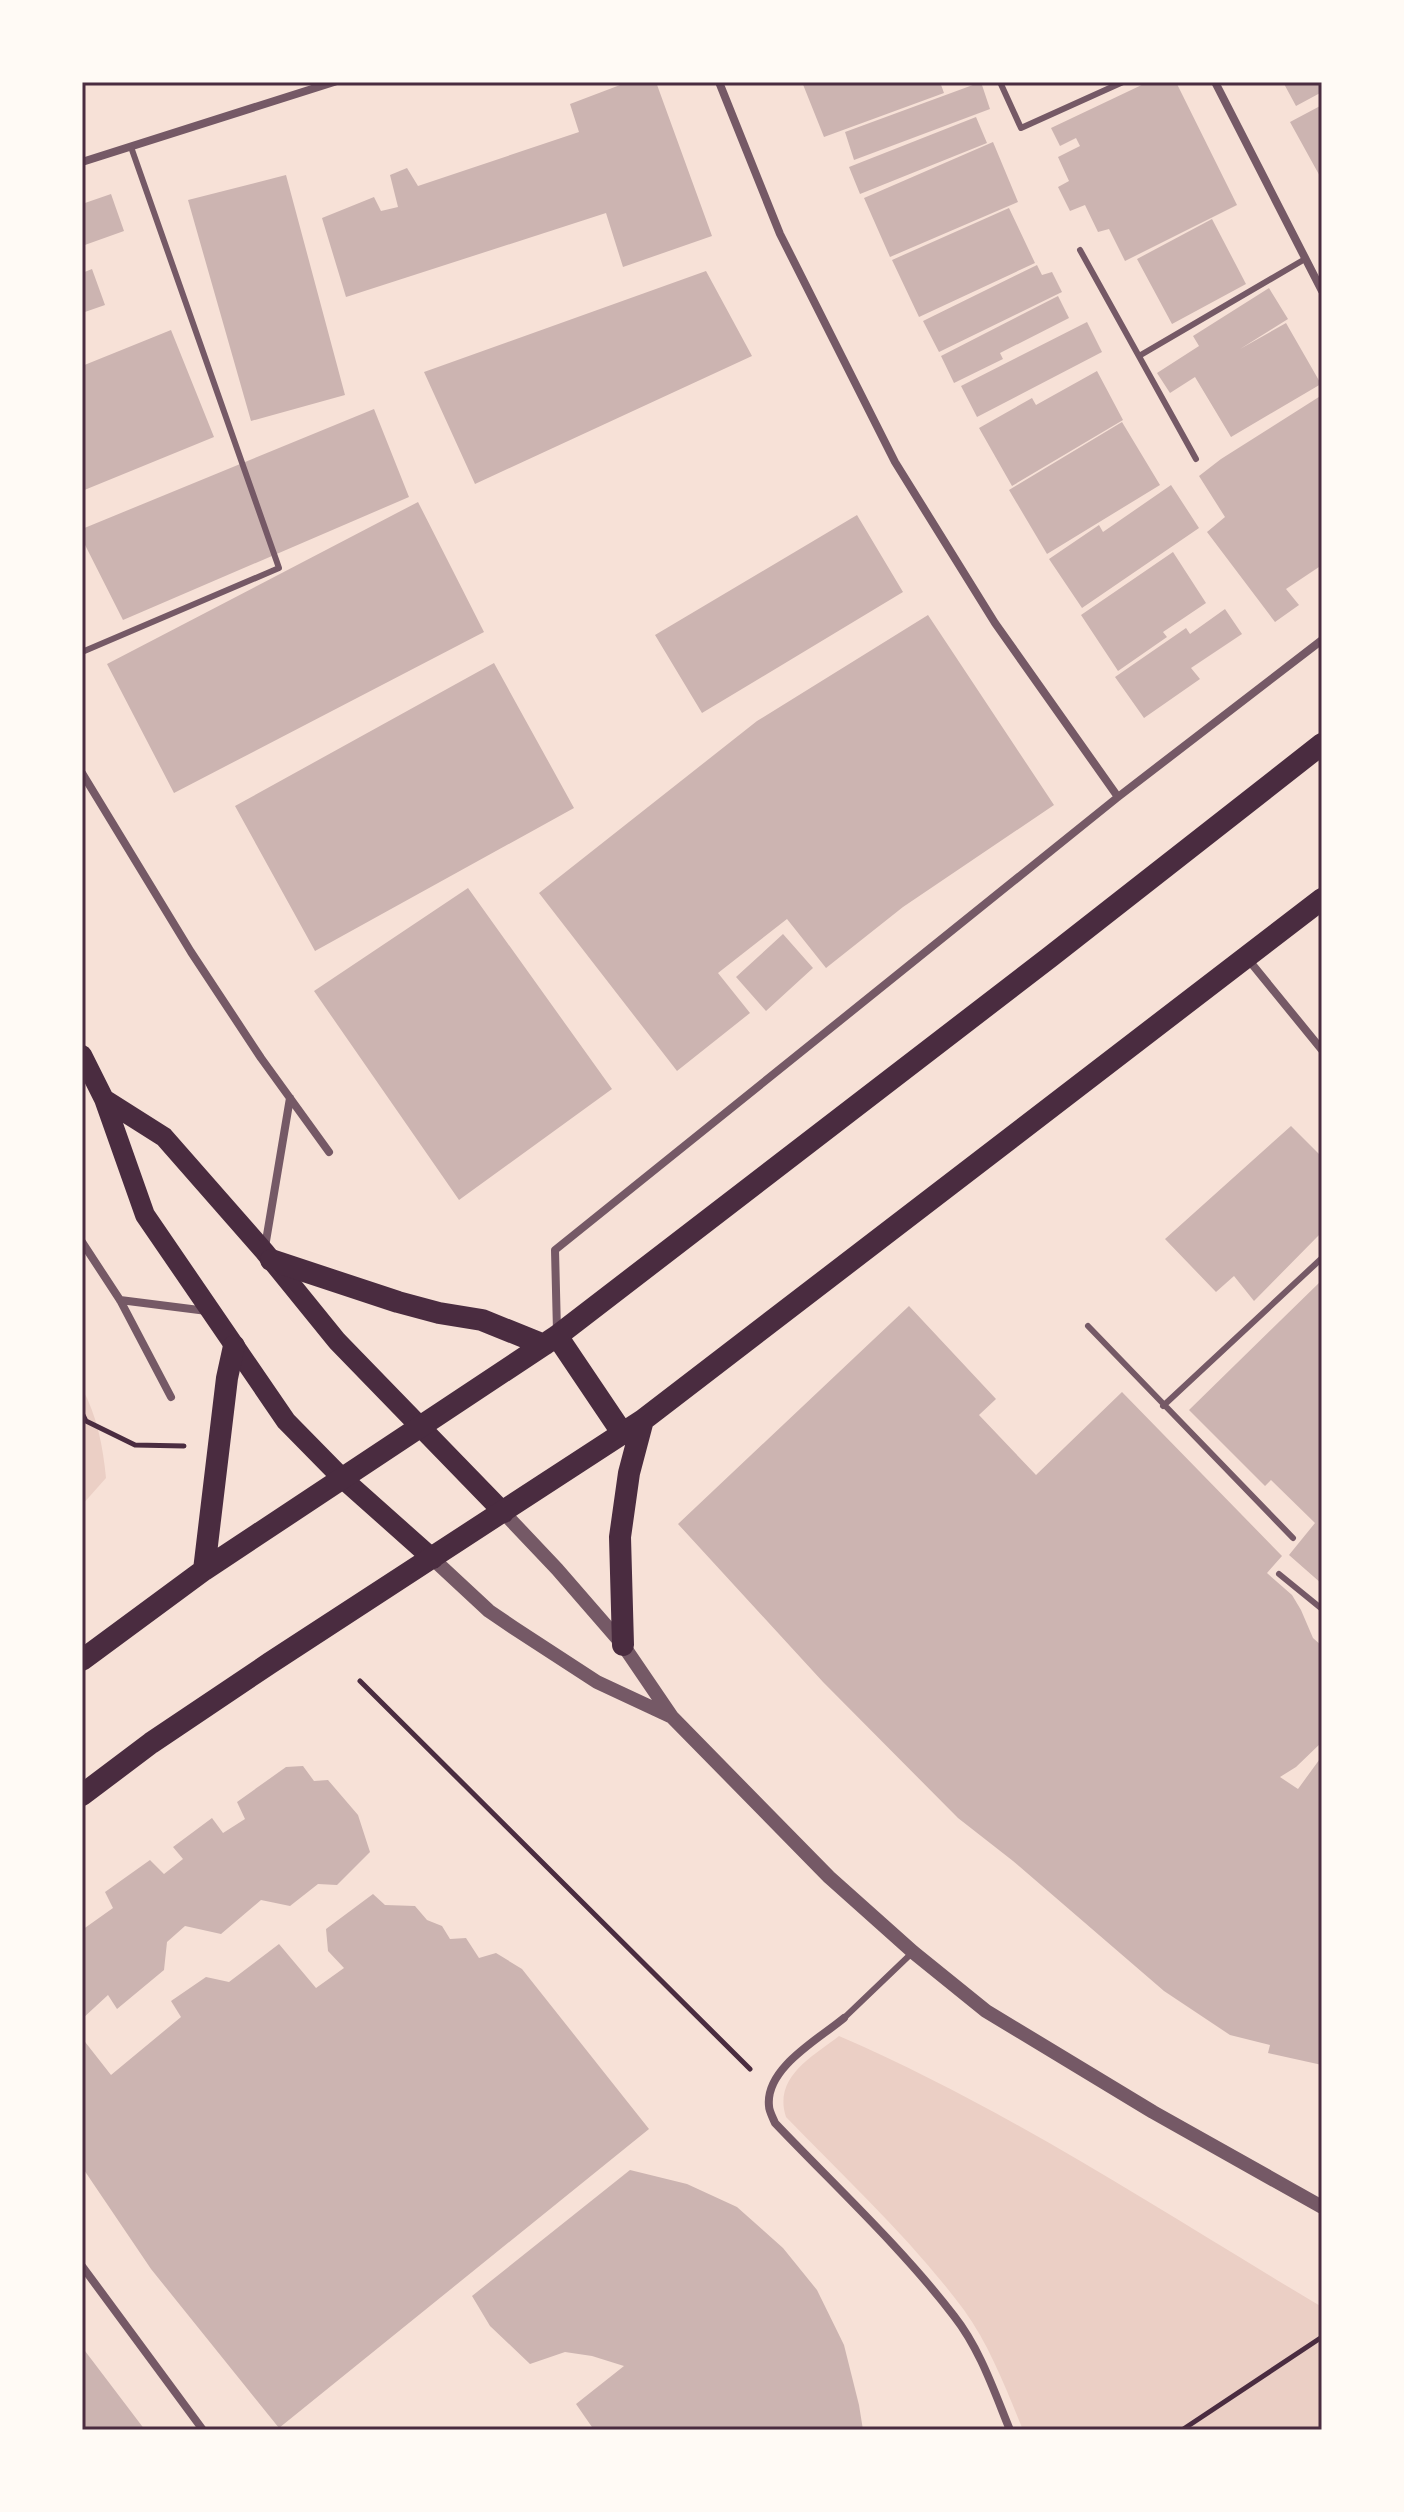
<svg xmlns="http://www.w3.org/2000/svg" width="1404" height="2512" font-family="'Crimson Pro',serif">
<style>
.green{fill:#ebcfc5}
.building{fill:#ccb4b1}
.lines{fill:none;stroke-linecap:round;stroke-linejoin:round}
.path{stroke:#4a2c40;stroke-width:5}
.service{stroke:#755966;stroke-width:6}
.minor{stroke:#755966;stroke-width:8}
.tertiary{stroke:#755966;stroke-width:14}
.primary{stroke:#4a2c40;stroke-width:20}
.trunk{stroke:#4a2c40;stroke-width:22}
.neatline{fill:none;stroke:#4a2c40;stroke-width:3}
</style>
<rect width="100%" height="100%" fill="#f7e1d7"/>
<!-- green -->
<path class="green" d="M 82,1388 C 97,1416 103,1446 106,1478 L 82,1505 Z
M 839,2036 C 1008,2109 1164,2213 1322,2307 L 1322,2430 L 1023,2430 C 1006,2389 990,2346 964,2310 C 912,2240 846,2179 786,2117 C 773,2077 812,2057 839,2036 Z"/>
<!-- building -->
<path class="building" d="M 628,82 L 656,82 L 712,236 L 623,267 L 606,213 L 346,297 L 322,218 L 374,197 L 381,211 L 398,207 L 390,175 L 407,168 L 418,186 L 579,132 L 570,104 Z
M 802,82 L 940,82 L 944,93 L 824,137 Z
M 981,82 L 990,109 L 854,160 L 845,132 Z
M 1148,82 L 1176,82 L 1237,205 L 1125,261 L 1109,229 L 1098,232 L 1085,205 L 1070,211 L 1058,187 L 1069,181 L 1058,157 L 1080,146 L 1076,138 L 1060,146 L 1051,128 Z
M 1283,82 L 1322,82 L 1322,92 L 1296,106 Z
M 1322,105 L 1322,180 L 1290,122 Z
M 976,117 L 987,143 L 860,194 L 849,167 Z
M 993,142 L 1018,202 L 890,257 L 864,198 Z
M 286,175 L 345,395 L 251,421 L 188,200 Z
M 111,194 L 124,231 L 82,246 L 82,204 Z
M 1009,208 L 1035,263 L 919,317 L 892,260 Z
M 1212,219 L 1246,284 L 1172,324 L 1137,259 Z
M 1037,265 L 1042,275 L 1052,272 L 1062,292 L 939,352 L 923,321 Z
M 92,269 L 105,305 L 82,313 L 82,273 Z
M 706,271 L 752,356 L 475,484 L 424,372 Z
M 1269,288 L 1288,319 L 1240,349 L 1286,323 L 1321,384 L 1231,437 L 1195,377 L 1170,393 L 1157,373 L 1199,346 L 1193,336 Z
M 1058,296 L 1069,318 L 1000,353 L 1003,359 L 954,383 L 941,356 Z
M 1087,322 L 1102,352 L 977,417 L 961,386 Z
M 171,330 L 214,437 L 82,491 L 82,366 Z
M 1097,371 L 1123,420 L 1012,486 L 979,428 L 1032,398 L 1036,405 Z
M 1322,395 L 1322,565 L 1286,589 L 1299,605 L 1275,622 L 1207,532 L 1225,517 L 1199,476 L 1221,459 Z
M 374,409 L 409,497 L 123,620 L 82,539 L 82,529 Z
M 1122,422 L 1160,485 L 1047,554 L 1009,490 Z
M 1171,485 L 1199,528 L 1082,608 L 1049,559 L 1099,525 L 1103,532 Z
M 418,502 L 484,632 L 174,793 L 107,664 Z
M 857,515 L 903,592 L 702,713 L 655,635 Z
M 1173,552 L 1206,603 L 1163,632 L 1167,637 L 1118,671 L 1081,615 Z
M 1225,609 L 1242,634 L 1191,668 L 1200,679 L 1144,718 L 1115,677 L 1186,628 L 1190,634 Z
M 928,615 L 1054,805 L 903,907 L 826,968 L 787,919 L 718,973 L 750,1013 L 677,1071 L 539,893 L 757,721 Z
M 494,663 L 574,808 L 315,951 L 235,806 Z
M 468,888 L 612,1089 L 459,1200 L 314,991 Z
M 783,934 L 813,968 L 766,1011 L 736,977 Z
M 1291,1126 L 1322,1157 L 1322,1232 L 1254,1301 L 1234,1276 L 1216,1292 L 1165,1239 Z
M 1322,1280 L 1322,1584 L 1289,1555 L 1315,1523 L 1271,1480 L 1265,1486 L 1189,1410 Z
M 909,1306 L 996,1399 L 979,1415 L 1036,1475 L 1122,1392 L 1282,1556 L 1267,1573 L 1292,1595 L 1301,1610 L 1313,1638 L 1322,1646 L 1322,1742 L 1296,1767 L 1280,1777 L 1298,1789 L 1322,1756 L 1322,2065 L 1268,2053 L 1270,2045 L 1230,2035 L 1164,1991 L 1013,1861 L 958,1818 L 823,1682 L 678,1524 Z
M 303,1766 L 314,1781 L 328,1780 L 358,1815 L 370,1852 L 337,1885 L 318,1884 L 290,1906 L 261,1900 L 221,1934 L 185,1926 L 167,1942 L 164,1970 L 117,2009 L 108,1995 L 82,2019 L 82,1930 L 113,1908 L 105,1892 L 150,1860 L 164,1874 L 183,1859 L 173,1847 L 212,1818 L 223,1833 L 245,1819 L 237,1802 L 286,1767 Z
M 373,1894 L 385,1905 L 415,1906 L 427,1920 L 442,1926 L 450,1939 L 466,1938 L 479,1958 L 496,1953 L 522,1969 L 649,2129 L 279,2428 L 151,2269 L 82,2167 L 82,2038 L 111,2075 L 181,2017 L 171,2001 L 206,1977 L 229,1982 L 279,1944 L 316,1988 L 344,1968 L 328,1951 L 326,1929 Z
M 630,2170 L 687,2184 L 737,2207 L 783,2248 L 817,2290 L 844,2345 L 859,2405 L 863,2430 L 594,2430 L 576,2404 L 624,2366 L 592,2356 L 565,2352 L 530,2364 L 490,2326 L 472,2296 Z
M 82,2347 L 145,2430 L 82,2430 Z"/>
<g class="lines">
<!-- path -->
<path class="path" d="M 82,1413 L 86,1421 L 135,1445 L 184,1446
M 360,1681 L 750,2069
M 1182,2430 L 1322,2337"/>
<!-- service -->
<path class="service" d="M 1000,82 L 1021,128 L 1123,82
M 1080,250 L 1196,459
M 1139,356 L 1305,259
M 82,652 L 279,568 L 131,147
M 1088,1326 L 1293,1538
M 1163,1406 L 1322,1258
M 1279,1574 L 1322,1609
M 844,2018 L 913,1952"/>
<!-- minor -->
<path class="minor" d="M 719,82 L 780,234 L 895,462 L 995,623 L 1118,797
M 1215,82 L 1322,291
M 82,162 L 334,82
M 82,773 L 191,952 L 261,1058 L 329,1152
M 1247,958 L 1322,1050
M 82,1242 L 120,1300 L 171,1397
M 265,1247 L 290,1098
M 120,1300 L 207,1311
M 557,1331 L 555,1250 L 1118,797 L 1322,640
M 844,2018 C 819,2039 765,2068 769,2106 C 769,2111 773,2118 775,2123 C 834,2185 902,2248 954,2316 C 980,2349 994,2391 1010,2430
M 82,2266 L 203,2430"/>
<!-- tertiary -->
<path class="tertiary" d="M 504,1513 L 557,1569 L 623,1645 L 672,1717 L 829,1877 L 913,1952 L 986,2011 L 1153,2112 L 1322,2207
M 433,1559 L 489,1611 L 514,1628 L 597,1682 L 672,1717"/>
<!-- primary -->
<path class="primary" d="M 82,1055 L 104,1099 L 145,1215 L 286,1421 L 342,1478 L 433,1559
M 104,1099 L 164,1137 L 264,1251 L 337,1341 L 504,1513"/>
<!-- trunk -->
<path class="trunk" d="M 271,1260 L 398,1302 L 439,1313 L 482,1320 L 544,1345
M 557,1336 L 623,1434
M 204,1570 L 227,1378 L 234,1346
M 623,1645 L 620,1537 L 629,1473 L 643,1420
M 82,1660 L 204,1570 L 557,1336 L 1050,957 L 1322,744
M 82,1795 L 151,1743 L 270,1663 L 643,1420 L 1322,899"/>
</g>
<!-- border -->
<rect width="1404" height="2512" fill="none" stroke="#fffaf5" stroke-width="168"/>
<rect x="84" y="84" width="1236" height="2344" class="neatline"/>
</svg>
